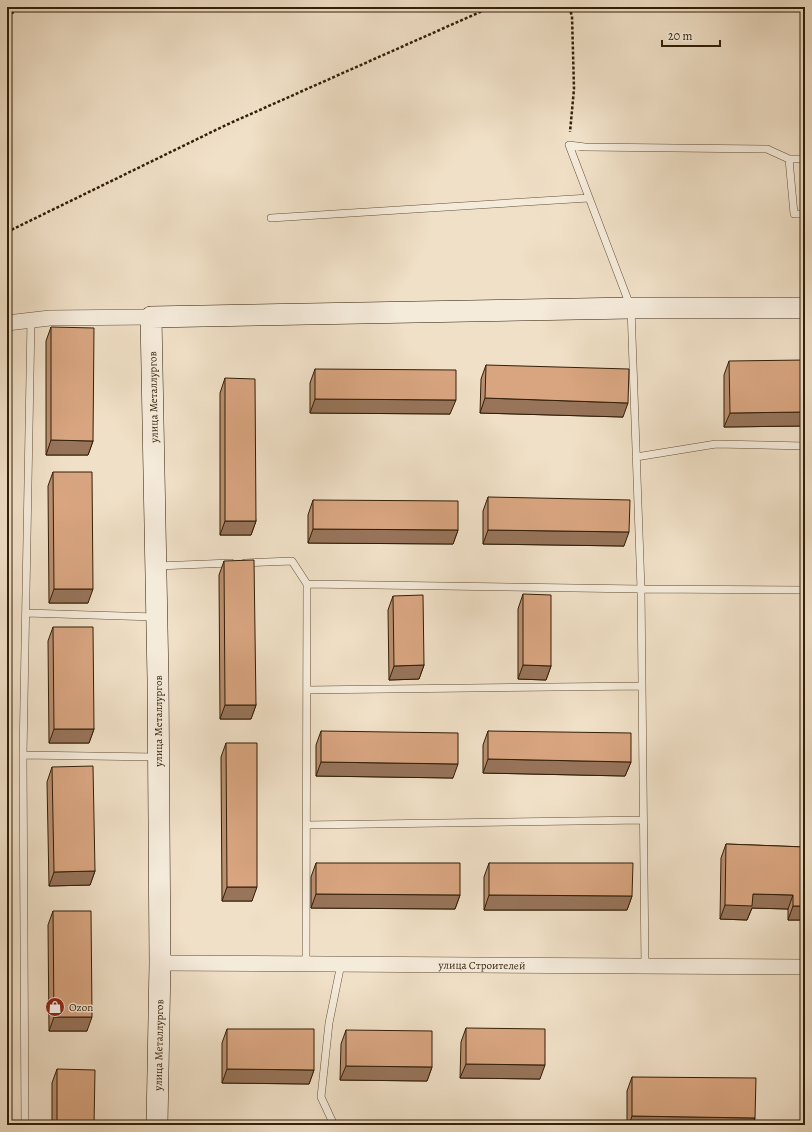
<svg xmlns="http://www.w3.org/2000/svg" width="812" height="1132" font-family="Alegreya,serif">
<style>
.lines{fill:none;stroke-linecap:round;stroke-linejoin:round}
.service-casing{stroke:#624f38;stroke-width:8}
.minor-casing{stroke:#624f38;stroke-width:16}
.secondary-casing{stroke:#321f08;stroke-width:22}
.path{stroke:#321f08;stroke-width:2.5;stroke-dasharray:3 2;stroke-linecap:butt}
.service{stroke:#f5ebdb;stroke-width:7}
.minor{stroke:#f5ebdb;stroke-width:15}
.secondary{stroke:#f5ebdb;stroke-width:21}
.rail{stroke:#321f08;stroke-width:3;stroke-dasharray:7 7;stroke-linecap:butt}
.wall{fill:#ba8e6e;stroke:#321f08}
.shaded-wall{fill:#97745a;stroke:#321f08}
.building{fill:#d8a580;stroke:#321f08}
.labels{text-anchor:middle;stroke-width:3;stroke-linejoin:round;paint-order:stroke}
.street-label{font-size:11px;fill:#321f08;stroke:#f5ebdb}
.poi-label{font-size:11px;fill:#321f08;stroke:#f5ebdb;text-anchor:start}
</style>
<rect width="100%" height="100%" fill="#f0e0c7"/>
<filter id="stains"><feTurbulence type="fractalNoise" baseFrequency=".005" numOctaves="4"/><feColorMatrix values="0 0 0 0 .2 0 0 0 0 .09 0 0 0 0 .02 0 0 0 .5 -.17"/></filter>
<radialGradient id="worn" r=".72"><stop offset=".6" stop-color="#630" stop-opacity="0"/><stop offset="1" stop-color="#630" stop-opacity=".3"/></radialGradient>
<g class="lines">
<defs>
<path id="service" d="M 805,159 L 789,159 L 794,214 L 805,214
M 271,218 L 589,198
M 636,457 L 716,444 L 805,446
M 245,563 L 292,561 L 307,584
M 157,566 L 231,563
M 26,613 L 155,617
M 307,690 L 642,686
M 23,755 L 31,320
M 306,825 L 643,820
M 306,964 L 307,584 L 641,589 L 805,590
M 645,966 L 641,589 L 631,308 L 569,145 L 585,147 L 767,149 L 789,159
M 25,1125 L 23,755 L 156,757
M 334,1125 L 321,1097 L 329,1023 L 341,964"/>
<g id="minor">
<path d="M 7,323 L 50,318 L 151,317"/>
<path id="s1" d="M 160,963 L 805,967"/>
</g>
<g id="secondary">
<path id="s2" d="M 157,1125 L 160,963 L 158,679 L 151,317 L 631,308 L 805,308"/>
</g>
</defs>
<!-- service casing -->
<use href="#service" class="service-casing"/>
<!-- minor casing -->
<use href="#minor" class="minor-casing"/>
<!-- secondary casing -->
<use href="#secondary" class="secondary-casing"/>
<!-- path -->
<path class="path" d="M 569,7 L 572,16 L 574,89 L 570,132
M 7,232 L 226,125 L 480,12 L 493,7"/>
<!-- service -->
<use href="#service" class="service"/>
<!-- minor -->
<use href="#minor" class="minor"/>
<!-- secondary -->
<use href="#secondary" class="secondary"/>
<!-- rail -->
<path class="rail" d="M 7,14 L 31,7"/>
</g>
<!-- wall -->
<path class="wall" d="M 805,181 L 805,205 L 803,205 Z
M 51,327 L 93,441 L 88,455 L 46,455 L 46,341 Z
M 729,361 L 802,426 L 724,427 L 724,375 Z
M 486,365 L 623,417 L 480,413 L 481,379 Z
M 315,369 L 450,414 L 310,413 L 310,383 Z
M 225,378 L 256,521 L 251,535 L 220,535 L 220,393 Z
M 53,472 L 88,603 L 49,603 L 48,486 Z
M 488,497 L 624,546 L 483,544 L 483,511 Z
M 313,500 L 458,530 L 453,544 L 308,543 L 308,515 Z
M 224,561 L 256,705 L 251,719 L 220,719 L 219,575 Z
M 523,594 L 551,666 L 546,680 L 518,679 L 518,609 Z
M 393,596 L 424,665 L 419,679 L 389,680 L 388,610 Z
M 53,627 L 94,729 L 89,743 L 49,743 L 48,641 Z
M 321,731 L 453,778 L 316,776 L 316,745 Z
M 488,731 L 631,762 L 625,776 L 483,773 L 483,745 Z
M 226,743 L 252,901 L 222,901 L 221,757 Z
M 52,767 L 95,871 L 90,885 L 49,886 L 47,782 Z
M 726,844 L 805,847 L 805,920 L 788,920 L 788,909 L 752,908 L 747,920 L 720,919 L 721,858 Z
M 316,863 L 460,895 L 455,909 L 311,908 L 311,877 Z
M 489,863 L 632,896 L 627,910 L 484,910 L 484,877 Z
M 53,911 L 87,1031 L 49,1031 L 48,925 Z
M 466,1028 L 540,1079 L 460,1078 L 461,1042 Z
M 227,1029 L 314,1070 L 309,1084 L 222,1083 L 222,1043 Z
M 346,1030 L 432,1067 L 427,1081 L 340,1080 L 341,1044 Z
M 57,1069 L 94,1125 L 52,1125 L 52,1083 Z
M 632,1077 L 755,1118 L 753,1125 L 627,1125 L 627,1091 Z"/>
<!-- shaded-wall -->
<path class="shaded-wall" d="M 804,200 L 805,200 L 805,205 L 803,205 Z
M 485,398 L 628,403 L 623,417 L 480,413 Z
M 315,399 L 456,400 L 450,414 L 310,413 Z
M 805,412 L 805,417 L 802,426 L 724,427 L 730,413 Z
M 51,440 L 93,441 L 88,455 L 46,455 Z
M 225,521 L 256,521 L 251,535 L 220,535 Z
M 313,529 L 458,530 L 453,544 L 308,543 Z
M 488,530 L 629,532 L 624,546 L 483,544 Z
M 54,589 L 93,589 L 88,603 L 49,603 Z
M 424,665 L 419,679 L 389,680 L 394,666 Z
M 523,665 L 551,666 L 546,680 L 518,679 Z
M 225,705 L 256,705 L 251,719 L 220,719 Z
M 54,729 L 94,729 L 89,743 L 49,743 Z
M 488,759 L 631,762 L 625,776 L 483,773 Z
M 321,762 L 458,764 L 453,778 L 316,776 Z
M 95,871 L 90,885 L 49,886 L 54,872 Z
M 227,887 L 257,887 L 252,901 L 222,901 Z
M 316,894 L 460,895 L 455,909 L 311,908 Z
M 753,894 L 793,895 L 788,909 L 752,908 L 747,920 L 720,919 L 725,905 Z
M 489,895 L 632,896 L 627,910 L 484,910 Z
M 793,906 L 805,906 L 805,920 L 788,920 Z
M 54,1017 L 92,1017 L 87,1031 L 49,1031 Z
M 466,1064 L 545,1065 L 540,1079 L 460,1078 Z
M 346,1066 L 432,1067 L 427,1081 L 340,1080 Z
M 227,1069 L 314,1070 L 309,1084 L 222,1083 Z
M 632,1116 L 755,1118 L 753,1125 L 629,1125 Z"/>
<!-- building -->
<path class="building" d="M 51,327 L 94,328 L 93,441 L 51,440 Z
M 805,360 L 805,412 L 730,413 L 729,361 Z
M 486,365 L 629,369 L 628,403 L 485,398 Z
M 315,369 L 456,370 L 456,400 L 315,399 Z
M 225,378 L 255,379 L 256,521 L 225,521 Z
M 53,472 L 92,472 L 93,589 L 54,589 Z
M 488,497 L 630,500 L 629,532 L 488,530 Z
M 313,500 L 458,501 L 458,530 L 313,529 Z
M 254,560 L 256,705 L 225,705 L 224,561 Z
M 523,594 L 551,595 L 551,666 L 523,665 Z
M 423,595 L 424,665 L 394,666 L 393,596 Z
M 53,627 L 93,627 L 94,729 L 54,729 Z
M 321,731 L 458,733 L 458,764 L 321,762 Z
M 488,731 L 631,733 L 631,762 L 488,759 Z
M 226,743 L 257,743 L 257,887 L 227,887 Z
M 93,766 L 95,871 L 54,872 L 52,767 Z
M 726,844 L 805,847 L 805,906 L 793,906 L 793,895 L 753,894 L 752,906 L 725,905 Z
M 316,863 L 460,863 L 460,895 L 316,894 Z
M 489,863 L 633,863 L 632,896 L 489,895 Z
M 53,911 L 91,911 L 92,1017 L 54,1017 Z
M 466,1028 L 545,1029 L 545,1065 L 466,1064 Z
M 227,1029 L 314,1029 L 314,1070 L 227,1069 Z
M 346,1030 L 432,1031 L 432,1067 L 346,1066 Z
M 57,1069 L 95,1070 L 94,1125 L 57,1125 Z
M 632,1077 L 756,1078 L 755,1118 L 632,1116 Z"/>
<!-- icons -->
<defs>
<symbol id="shop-disc" viewBox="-11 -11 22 22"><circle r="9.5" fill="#8f2418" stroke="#f5ebdb"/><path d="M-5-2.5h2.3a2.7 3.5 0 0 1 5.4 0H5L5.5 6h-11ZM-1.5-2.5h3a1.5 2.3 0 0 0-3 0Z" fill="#fff"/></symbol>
</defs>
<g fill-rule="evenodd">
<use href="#shop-disc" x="44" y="996" width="22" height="22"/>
</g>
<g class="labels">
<!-- street labels -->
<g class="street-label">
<text transform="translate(153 397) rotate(-91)" y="4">улица Металлургов</text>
<text transform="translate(158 721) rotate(-90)" y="4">улица Металлургов</text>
<text dy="4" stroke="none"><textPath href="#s1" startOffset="322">улица Строителей</textPath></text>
<text dy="4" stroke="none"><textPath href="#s2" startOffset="80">улица Металлургов</textPath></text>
</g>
<!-- poi labels -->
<g class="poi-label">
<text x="69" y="1011">Ozon</text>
</g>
</g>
<!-- margin -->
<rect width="812" height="1132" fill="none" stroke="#f0e0c7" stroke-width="24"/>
<rect x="8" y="8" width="796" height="1116" fill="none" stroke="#321f08" stroke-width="2"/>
<rect x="12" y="12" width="788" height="1108" fill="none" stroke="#321f08"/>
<!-- scale -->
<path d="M662 40v6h58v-6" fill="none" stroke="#321f08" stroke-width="2"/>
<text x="668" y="40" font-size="12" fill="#321f08" stroke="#f5ebdb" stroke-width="3" paint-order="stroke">20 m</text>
<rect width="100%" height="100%" filter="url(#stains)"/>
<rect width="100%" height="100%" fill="url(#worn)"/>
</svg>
